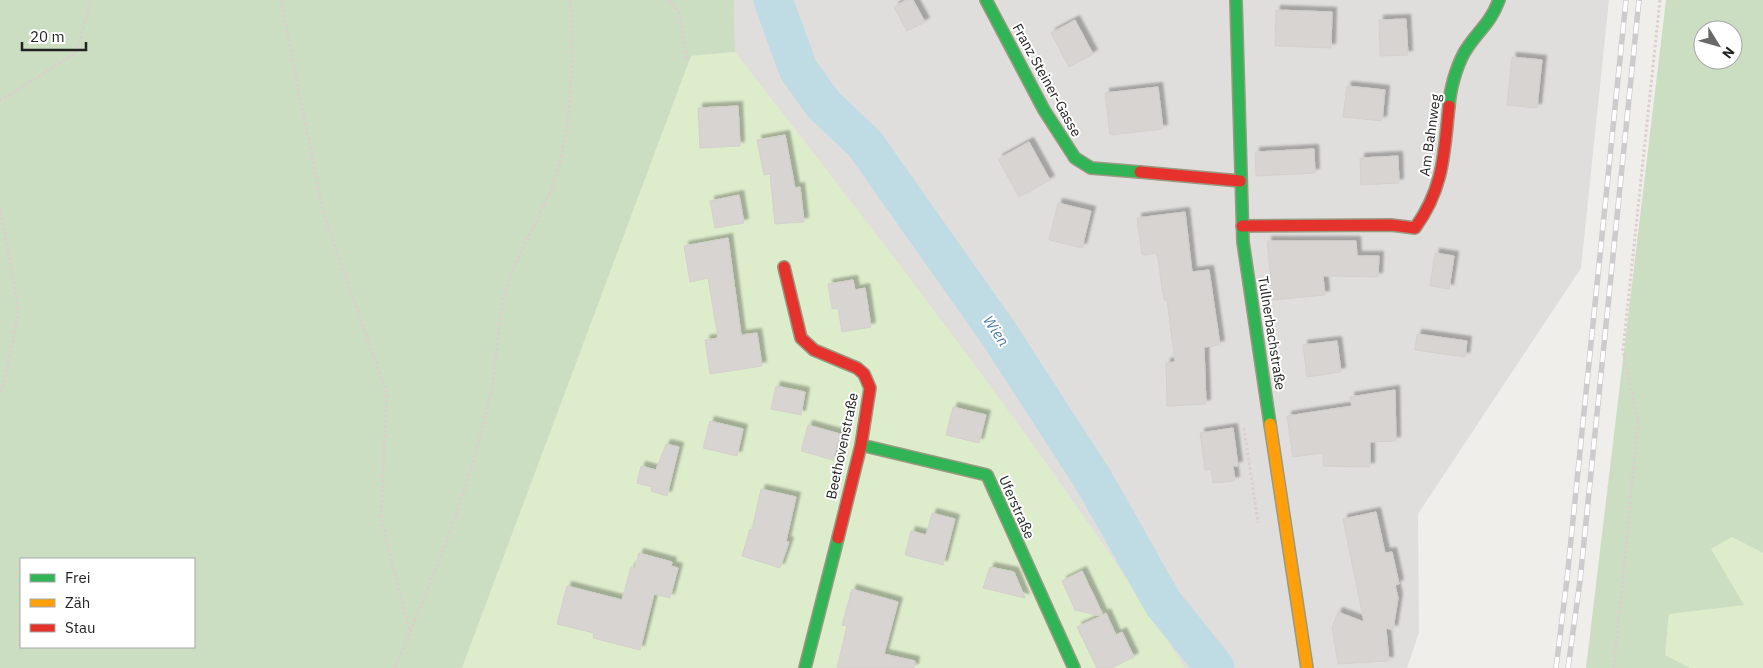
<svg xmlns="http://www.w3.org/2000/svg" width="1763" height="668" font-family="'IBM Plex Sans',sans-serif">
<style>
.residential{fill:#dfdedc}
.grass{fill:#ddeccb}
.forest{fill:#cbdec1;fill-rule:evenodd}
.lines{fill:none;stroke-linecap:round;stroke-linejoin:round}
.river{stroke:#bfdbe3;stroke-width:39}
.building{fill:#d7d4d2;stroke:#d3d0cc;filter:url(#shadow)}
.fast-casing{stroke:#999a82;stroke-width:14}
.slow-casing{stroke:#999a82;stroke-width:14}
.jam-casing{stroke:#999a82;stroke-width:14}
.path{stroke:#dccecd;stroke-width:3;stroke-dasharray:2.5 2.5;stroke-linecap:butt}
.fast{stroke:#30b455;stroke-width:11}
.slow{stroke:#ff9f0a;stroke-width:11}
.jam{stroke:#e5322d;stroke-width:11}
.rail-casing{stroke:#ccc;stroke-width:5.5}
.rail{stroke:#fff;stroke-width:4;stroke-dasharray:11;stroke-linecap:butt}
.labels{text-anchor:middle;stroke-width:4;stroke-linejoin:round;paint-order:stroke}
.street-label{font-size:14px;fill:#222;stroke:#fff}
.water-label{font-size:15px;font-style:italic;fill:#4a7aab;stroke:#fff}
</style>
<defs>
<filter id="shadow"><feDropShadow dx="4.5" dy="-4.5" stdDeviation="1" flood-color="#0004"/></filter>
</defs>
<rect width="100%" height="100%" fill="#f0eeeb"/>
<!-- residential -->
<path class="residential" d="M 734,0 L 1609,0 L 1581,268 L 1418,514 L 1419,632 L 1407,668 L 462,668 L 735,52 Z"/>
<!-- grass -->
<path class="grass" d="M 735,52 C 891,252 1048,454 1185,668 L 462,668 L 691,56 Z
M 1732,537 L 1763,553 L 1763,668 L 1690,668 L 1665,655 L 1669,614 L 1710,549 Z"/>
<!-- forest -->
<path class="forest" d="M 0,0 L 734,0 L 735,52 L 691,56 L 462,668 L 0,668 ZM 194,559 L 194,647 L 21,647 L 21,559 Z
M 1666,0 L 1763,0 L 1763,553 L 1732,537 L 1711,549 L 1744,605 L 1669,614 L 1665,655 L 1690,668 L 1586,668 ZM 1703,30 L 1733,30 L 1733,60 L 1703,60 Z"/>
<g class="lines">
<!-- river -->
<path class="river" d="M 773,0 L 798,69 L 823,104 L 865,144 L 999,334 L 1094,481 L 1163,603 L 1215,668"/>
</g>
<!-- building -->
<path class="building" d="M 906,0 L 913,0 L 925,22 L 907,31 L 894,7 Z
M 1276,10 L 1332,12 L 1331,48 L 1275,46 Z
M 1406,19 L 1408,55 L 1380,56 L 1379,20 Z
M 1075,20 L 1093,54 L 1069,67 L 1051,33 Z
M 1512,57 L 1542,60 L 1537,108 L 1507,105 Z
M 1347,86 L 1385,90 L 1382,121 L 1343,117 Z
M 1158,87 L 1163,129 L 1110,135 L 1105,93 Z
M 738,106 L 740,146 L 700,148 L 698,108 Z
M 785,135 L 795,188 L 800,187 L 804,222 L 775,224 L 770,174 L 764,175 L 757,140 Z
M 1029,142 L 1050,180 L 1019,197 L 998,159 Z
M 1314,149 L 1315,173 L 1256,176 L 1255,152 Z
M 1398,156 L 1399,183 L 1361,185 L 1360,158 Z
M 739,195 L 744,223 L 715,228 L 710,201 Z
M 1058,203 L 1091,211 L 1082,248 L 1049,240 Z
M 1185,212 L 1192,272 L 1209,270 L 1220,345 L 1204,347 L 1206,404 L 1167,406 L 1166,363 L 1175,362 L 1167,300 L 1164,300 L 1157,253 L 1142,255 L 1137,218 Z
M 728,238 L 741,335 L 757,333 L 762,366 L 710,374 L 705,340 L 718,338 L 708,278 L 690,282 L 684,246 Z
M 1267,241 L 1356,241 L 1357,256 L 1379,256 L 1378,277 L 1323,276 L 1325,295 L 1273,300 Z
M 1435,253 L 1454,256 L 1449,289 L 1430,286 Z
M 853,280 L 855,290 L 865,288 L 871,327 L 842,332 L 838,308 L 832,309 L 828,284 Z
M 1417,334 L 1467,341 L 1465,357 L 1415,350 Z
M 1337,341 L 1341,372 L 1307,377 L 1303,345 Z
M 776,386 L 805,392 L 801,415 L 771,409 Z
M 1395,390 L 1396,441 L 1370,442 L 1370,467 L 1323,466 L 1323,453 L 1293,457 L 1287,416 L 1352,406 L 1350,397 Z
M 953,407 L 986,415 L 979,443 L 946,435 Z
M 710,421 L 743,429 L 737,456 L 703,448 Z
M 808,425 L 840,434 L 833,460 L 801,451 Z
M 1233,428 L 1238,466 L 1233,466 L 1235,481 L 1213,483 L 1211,469 L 1205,470 L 1200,433 Z
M 666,444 L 679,447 L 667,496 L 651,491 L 652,487 L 637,483 L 641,466 L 656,470 Z
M 761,489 L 796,497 L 786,541 L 789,542 L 780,568 L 742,556 L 750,529 L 752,530 Z
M 1376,512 L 1385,553 L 1392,552 L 1399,584 L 1395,585 L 1398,598 L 1393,630 L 1386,628 L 1389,661 L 1338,664 L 1332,628 L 1338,612 L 1364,622 L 1343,519 Z
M 932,513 L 955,519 L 943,565 L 905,555 L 911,531 L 926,535 Z
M 639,553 L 672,562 L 671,566 L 678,568 L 670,598 L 654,594 L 640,650 L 593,638 L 594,633 L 557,624 L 567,586 L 622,600 L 631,567 L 635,568 Z
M 990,567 L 1014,572 L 1025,598 L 983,588 Z
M 1082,571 L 1103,615 L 1106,613 L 1116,635 L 1122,632 L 1134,657 L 1111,668 L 1097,668 L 1077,627 L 1101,616 L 1075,610 L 1062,581 Z
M 852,589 L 898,602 L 884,654 L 915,661 L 914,668 L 837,668 L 847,626 L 842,625 Z"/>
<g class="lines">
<defs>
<path id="fast" d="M 986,0 L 1044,110 L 1075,158 L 1091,168 L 1140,172
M 1236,0 L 1243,242 L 1270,424
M 1449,106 C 1450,89 1456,68 1464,53 C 1476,32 1490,25 1499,0
M 861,445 L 987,475 L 1074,668
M 805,668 L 838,538"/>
<path id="slow" d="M 1270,424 L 1307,668"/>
<path id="jam" d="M 1140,172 L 1240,181
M 1242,226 L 1391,225 L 1415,228 C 1444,188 1444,153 1449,106
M 784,267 L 801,338 L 814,350 L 857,368 L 864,374 L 870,388 L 861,445 L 838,538"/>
</defs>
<!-- fast casing -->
<use href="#fast" class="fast-casing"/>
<!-- slow casing -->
<use href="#slow" class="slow-casing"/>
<!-- jam casing -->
<use href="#jam" class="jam-casing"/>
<!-- path -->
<path class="path" d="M 281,0 L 323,212 L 387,394 L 381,518 L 410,632
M 669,0 L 680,14 L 687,61
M 0,101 L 76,53 L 91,0
M 0,208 L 19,311 L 4,382 L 0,393
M 1244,428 L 1258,523
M 395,668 C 433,578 471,487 491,391 C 497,362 497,333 502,305 C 512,257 545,215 558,169 C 571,125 575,46 570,0
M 1614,668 L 1638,421 L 1623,350 L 1660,0"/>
<!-- fast -->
<use href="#fast" class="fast"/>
<!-- slow -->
<use href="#slow" class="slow"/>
<!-- jam -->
<use href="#jam" class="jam"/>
<defs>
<path id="rail" d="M 1556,668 L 1567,579 L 1626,0
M 1568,668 L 1580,581 L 1639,0"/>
</defs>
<!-- rail casing -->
<use href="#rail" class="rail-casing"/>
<!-- rail -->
<use href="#rail" class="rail"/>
</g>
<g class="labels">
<!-- street labels -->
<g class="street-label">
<text transform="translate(1047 80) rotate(61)" y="5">Franz Steiner-Gasse</text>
<text transform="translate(1430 135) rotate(-82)" y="5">Am Bahnweg</text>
<text transform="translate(1272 333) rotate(81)" y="5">Tullnerbachstraße</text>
<text transform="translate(842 446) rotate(-78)" y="5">Beethovenstraße</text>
<text transform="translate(1017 507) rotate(66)" y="5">Uferstraße</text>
</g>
<!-- water labels -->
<g class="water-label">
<text transform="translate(996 331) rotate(56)" y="5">Wien</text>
</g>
</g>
<!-- legend -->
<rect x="20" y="558" width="175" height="90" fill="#ffffff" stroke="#a7a7a7"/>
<rect x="30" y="574" width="25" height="8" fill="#30b455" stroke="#a7a7a7"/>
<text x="65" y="583" font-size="15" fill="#222222">Frei</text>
<rect x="30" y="599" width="25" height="8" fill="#ff9f0a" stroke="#a7a7a7"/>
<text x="65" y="608" font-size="15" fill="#222222">Zäh</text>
<rect x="30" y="624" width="25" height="8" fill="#e5322d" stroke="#a7a7a7"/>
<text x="65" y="633" font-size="15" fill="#222222">Stau</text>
<!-- north arrow -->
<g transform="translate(1718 45) rotate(127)"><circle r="24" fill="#ffffff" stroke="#a7a7a7"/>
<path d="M0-4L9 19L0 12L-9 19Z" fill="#6a6968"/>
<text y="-8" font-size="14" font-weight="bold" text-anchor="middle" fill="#222222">N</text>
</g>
<!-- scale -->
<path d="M22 42v8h64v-8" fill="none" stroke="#222222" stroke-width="2.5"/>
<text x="30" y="42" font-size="15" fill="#222222" stroke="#ffffff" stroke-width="4" paint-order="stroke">20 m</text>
</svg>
